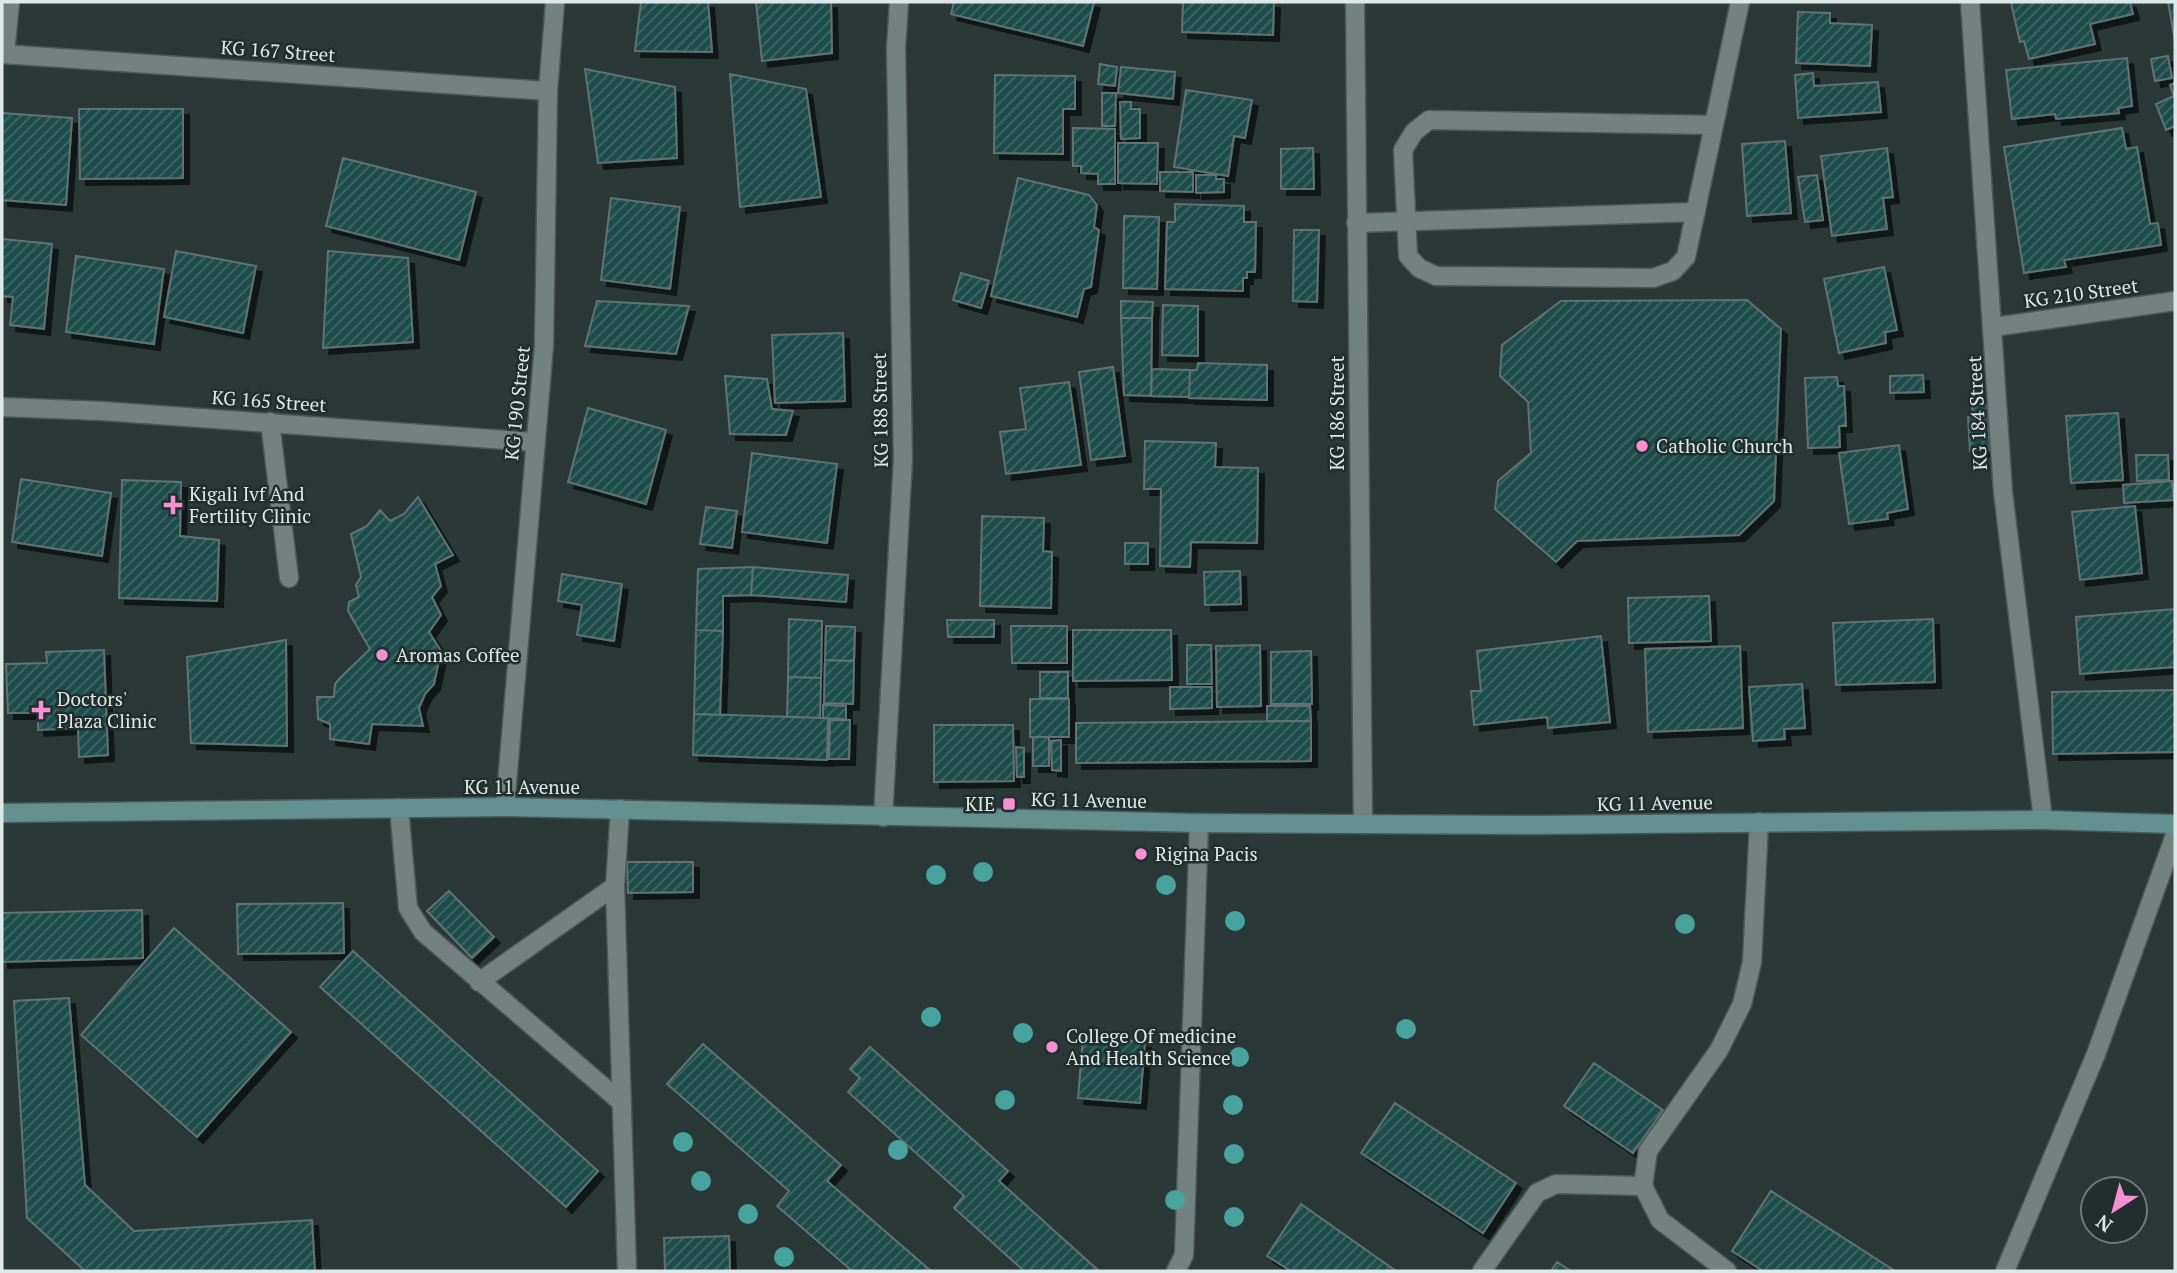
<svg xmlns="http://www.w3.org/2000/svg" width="2177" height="1273" font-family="'PT Serif',serif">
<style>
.building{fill:url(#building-hatch);stroke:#617271;stroke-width:2;filter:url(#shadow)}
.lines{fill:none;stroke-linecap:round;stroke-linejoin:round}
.lane-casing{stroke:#4b5857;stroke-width:21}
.street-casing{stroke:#4b5857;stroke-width:21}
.secondary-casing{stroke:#4b5857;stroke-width:21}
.lane{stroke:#728281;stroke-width:18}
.street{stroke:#728281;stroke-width:18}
.secondary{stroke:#62918f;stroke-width:18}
.tree{fill:#48a29e}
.poi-dot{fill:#f591d2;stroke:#202f2e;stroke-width:2.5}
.labels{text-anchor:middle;stroke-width:5;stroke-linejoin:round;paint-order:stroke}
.street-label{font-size:19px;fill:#dfe8e8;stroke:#202f2e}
.poi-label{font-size:19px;fill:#dfe8e8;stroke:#202f2e;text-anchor:start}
</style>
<defs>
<pattern id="building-hatch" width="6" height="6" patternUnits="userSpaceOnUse" patternTransform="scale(1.75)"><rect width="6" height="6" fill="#1f4e4c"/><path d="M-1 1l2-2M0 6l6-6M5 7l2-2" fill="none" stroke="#3f6866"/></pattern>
<filter id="shadow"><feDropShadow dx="6" dy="6" stdDeviation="0" flood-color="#0009"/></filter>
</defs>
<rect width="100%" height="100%" fill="#2a3938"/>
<!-- building -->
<path class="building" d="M 641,2 L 708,2 L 712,52 L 635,51 Z
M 756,2 L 831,2 L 832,53 L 762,61 Z
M 954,2 L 1094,2 L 1083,46 L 951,14 Z
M 1183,2 L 1274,2 L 1273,35 L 1182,32 Z
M 2015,2 L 2130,2 L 2133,14 L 2090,24 L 2095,44 L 2029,59 L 2024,41 L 2020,42 L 2011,3 Z
M 2168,2 L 2175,2 L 2175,41 Z
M 1798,12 L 1830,13 L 1830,23 L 1872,25 L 1870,66 L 1796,63 Z
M 2168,56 L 2172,78 L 2155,81 L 2151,59 Z
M 2127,58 L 2132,106 L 2118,108 L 2119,113 L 2056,119 L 2055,114 L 2012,119 L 2006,70 Z
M 1100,64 L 1117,67 L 1115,86 L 1098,84 Z
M 1121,67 L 1175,72 L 1173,99 L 1118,93 Z
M 585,69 L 675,87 L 677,158 L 598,163 Z
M 1813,73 L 1814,86 L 1878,82 L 1881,112 L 1798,118 L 1795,75 Z
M 730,74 L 806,89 L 821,197 L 740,207 Z
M 995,75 L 1075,76 L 1075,109 L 1063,109 L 1063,154 L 994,153 Z
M 2175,83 L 2175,126 L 2166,130 L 2156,104 L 2174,96 L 2170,85 Z
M 1186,90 L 1252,100 L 1245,138 L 1234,136 L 1228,176 L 1174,167 Z
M 1102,93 L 1116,93 L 1115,126 L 1102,126 Z
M 1120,102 L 1131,102 L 1131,109 L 1140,109 L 1140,138 L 1121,139 Z
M 79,109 L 183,109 L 183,178 L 80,179 Z
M 2,113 L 72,118 L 66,205 L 2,200 Z
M 1073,128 L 1115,129 L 1115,184 L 1098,184 L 1098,174 L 1081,173 L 1081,166 L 1073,166 Z
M 2122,128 L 2126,149 L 2137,147 L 2150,224 L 2158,223 L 2161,245 L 2064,260 L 2066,267 L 2024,273 L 2004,147 Z
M 1785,141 L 1791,213 L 1747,216 L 1742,144 Z
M 1118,143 L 1158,143 L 1157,184 L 1118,183 Z
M 1313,148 L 1314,189 L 1281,189 L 1281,149 Z
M 1887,148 L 1893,197 L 1883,198 L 1887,229 L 1832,236 L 1821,156 Z
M 343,158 L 476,192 L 459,260 L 326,226 Z
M 1160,172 L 1193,172 L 1193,192 L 1160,191 Z
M 1196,175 L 1216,175 L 1216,179 L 1224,179 L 1224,192 L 1196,193 Z
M 1817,175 L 1823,220 L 1805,222 L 1798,177 Z
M 1018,178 L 1089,195 L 1097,205 L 1094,227 L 1099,230 L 1091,287 L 1084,289 L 1077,317 L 991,296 Z
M 611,198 L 680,207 L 670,289 L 601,280 Z
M 1175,204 L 1244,206 L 1244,222 L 1256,222 L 1255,272 L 1247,272 L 1247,278 L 1243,278 L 1243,291 L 1165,289 L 1167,222 L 1175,222 Z
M 1124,216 L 1159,217 L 1157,289 L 1123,288 Z
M 1294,230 L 1319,230 L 1317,302 L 1293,301 Z
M 2,239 L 52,244 L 44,329 L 10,325 L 13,297 L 2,296 Z
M 176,251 L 256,266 L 243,333 L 164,317 Z
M 328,251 L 408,258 L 413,342 L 323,348 Z
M 76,256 L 164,269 L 154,344 L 66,332 Z
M 1884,267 L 1897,330 L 1885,332 L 1886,343 L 1839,353 L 1824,279 Z
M 961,273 L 989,281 L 981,308 L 953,300 Z
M 1747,300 L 1781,329 L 1774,501 L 1739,535 L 1577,541 L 1556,562 L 1495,509 L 1498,481 L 1531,453 L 1528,402 L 1500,376 L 1502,345 L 1561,301 Z
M 597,301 L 689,306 L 676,354 L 585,346 Z
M 1121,301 L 1153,302 L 1152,318 L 1121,318 Z
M 1163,305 L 1198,306 L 1198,356 L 1162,355 Z
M 1121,318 L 1152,318 L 1151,396 L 1124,395 Z
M 843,333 L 845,401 L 775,403 L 772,335 Z
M 1198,363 L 1267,365 L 1267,400 L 1189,398 L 1190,370 L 1197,370 Z
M 1113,367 L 1125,456 L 1091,460 L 1079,372 Z
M 1152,369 L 1190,370 L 1189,397 L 1151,396 Z
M 1923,375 L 1924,392 L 1890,393 L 1890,376 Z
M 725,376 L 767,379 L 772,409 L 793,411 L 786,435 L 730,434 Z
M 1837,377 L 1838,386 L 1844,386 L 1846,426 L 1839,426 L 1840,447 L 1808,448 L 1805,378 Z
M 1069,382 L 1081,465 L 1006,474 L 1000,432 L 1026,429 L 1020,388 Z
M 1972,405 L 1988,405 L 1990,450 L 1970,451 L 1968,417 L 1973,416 Z
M 588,408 L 666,430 L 646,504 L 568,482 Z
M 2118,413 L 2123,480 L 2071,483 L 2066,416 Z
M 1145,441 L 1216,443 L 1215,467 L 1258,468 L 1257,543 L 1191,542 L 1190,567 L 1160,566 L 1161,489 L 1144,489 Z
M 1899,445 L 1908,509 L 1887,513 L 1888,519 L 1849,524 L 1839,453 Z
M 752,453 L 837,464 L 827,543 L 742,532 Z
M 2136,455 L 2168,455 L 2169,480 L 2137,481 Z
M 21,479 L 111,493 L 102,556 L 12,542 Z
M 122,480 L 181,482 L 180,536 L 219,540 L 217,601 L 119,598 Z
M 2172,481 L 2174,500 L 2124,503 L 2123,485 Z
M 418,497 L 453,555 L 435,564 L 441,586 L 432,597 L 441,615 L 429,632 L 441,651 L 434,684 L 425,694 L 419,708 L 423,726 L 372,724 L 369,744 L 330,739 L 330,724 L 318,719 L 317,697 L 334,697 L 335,684 L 340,678 L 370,649 L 348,611 L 349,602 L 359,597 L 356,585 L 361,577 L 351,534 L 367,526 L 380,510 L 390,521 L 404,514 Z
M 2135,506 L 2142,573 L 2080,580 L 2072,512 Z
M 706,507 L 737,511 L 732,548 L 700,544 Z
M 982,516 L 1044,518 L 1043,551 L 1052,552 L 1051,608 L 980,606 Z
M 1125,543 L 1148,543 L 1148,564 L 1125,564 Z
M 753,567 L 751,595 L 723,596 L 723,631 L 696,630 L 698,569 Z
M 753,567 L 848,575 L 846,602 L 751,595 Z
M 1240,571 L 1241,604 L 1205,605 L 1204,572 Z
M 562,574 L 622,584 L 614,641 L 577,635 L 582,605 L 558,601 Z
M 1709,596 L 1711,641 L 1629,643 L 1628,598 Z
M 2175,609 L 2175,667 L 2080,674 L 2076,617 Z
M 789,619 L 822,621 L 821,678 L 788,677 Z
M 1933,619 L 1935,682 L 1836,685 L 1833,623 Z
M 947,620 L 994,620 L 994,637 L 948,637 Z
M 826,626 L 855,627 L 854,661 L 825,660 Z
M 1011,626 L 1067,626 L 1067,663 L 1012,663 Z
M 696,630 L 723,631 L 720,715 L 694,714 Z
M 1073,630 L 1171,630 L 1172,680 L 1073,681 Z
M 1601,636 L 1610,722 L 1548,728 L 1547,717 L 1474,725 L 1471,691 L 1481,691 L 1477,651 Z
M 286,640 L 287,746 L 191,743 L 187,657 Z
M 1187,645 L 1211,645 L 1212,684 L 1187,684 Z
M 1260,645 L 1261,706 L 1217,707 L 1216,646 Z
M 1740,646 L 1743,728 L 1648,732 L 1645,649 Z
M 104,650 L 108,755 L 79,757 L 78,728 L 38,730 L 38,713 L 8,713 L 6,664 L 47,663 L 46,652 Z
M 1311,651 L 1312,704 L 1271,704 L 1271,652 Z
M 825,660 L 854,661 L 853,704 L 824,703 Z
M 1040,672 L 1068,672 L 1068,698 L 1040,698 Z
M 788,677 L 821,678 L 820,718 L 787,717 Z
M 1802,684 L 1805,728 L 1784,729 L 1785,739 L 1753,741 L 1749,687 Z
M 1170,687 L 1212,687 L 1212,708 L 1170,709 Z
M 2175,690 L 2175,752 L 2053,754 L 2052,692 Z
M 1030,699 L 1069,699 L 1069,737 L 1030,737 Z
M 823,705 L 846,706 L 846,719 L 823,718 Z
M 1267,706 L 1310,706 L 1311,721 L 1267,721 Z
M 694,714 L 828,718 L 827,760 L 693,755 Z
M 830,720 L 850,720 L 849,759 L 829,759 Z
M 1311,721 L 1311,761 L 1076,763 L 1076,723 Z
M 934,725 L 1013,725 L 1014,781 L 934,782 Z
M 1033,737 L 1049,737 L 1049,766 L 1033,766 Z
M 1061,740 L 1061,771 L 1052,770 L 1051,741 Z
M 1016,747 L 1024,748 L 1024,777 L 1017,777 Z
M 627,862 L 693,862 L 693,892 L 628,893 Z
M 449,891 L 494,937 L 472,958 L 427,911 Z
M 343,903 L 344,953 L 238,954 L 237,904 Z
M 142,910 L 143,958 L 2,962 L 2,913 Z
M 174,928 L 291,1032 L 197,1137 L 81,1035 Z
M 353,951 L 598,1171 L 566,1207 L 320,987 Z
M 69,998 L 85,1185 L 134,1231 L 312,1220 L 315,1271 L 85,1271 L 27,1218 L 14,1001 Z
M 1083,1037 L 1145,1042 L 1140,1103 L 1078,1098 Z
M 703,1044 L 841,1165 L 827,1181 L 931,1271 L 852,1271 L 777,1206 L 789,1191 L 667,1084 Z
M 870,1047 L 1008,1171 L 999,1181 L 1099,1271 L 1024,1271 L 954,1208 L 964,1196 L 848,1092 L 860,1078 L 850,1069 Z
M 1594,1063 L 1663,1110 L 1633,1153 L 1564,1106 Z
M 1395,1103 L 1516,1183 L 1483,1233 L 1361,1153 Z
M 1771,1191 L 1895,1271 L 1763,1271 L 1732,1251 Z
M 1301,1204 L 1396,1271 L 1291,1271 L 1267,1256 Z
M 729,1236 L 730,1271 L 665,1271 L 664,1238 Z
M 1557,1262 L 1571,1271 L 1551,1271 Z"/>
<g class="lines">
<defs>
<path id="lane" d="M 1714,125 L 1429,120 L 1414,132 L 1403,150 L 1408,256 L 1419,268 L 1436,276 L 1653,278 L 1673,271 L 1686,257 L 1740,2
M 1356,223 L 1696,212
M 270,422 L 289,578
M 399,808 L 408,908 L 423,932 L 620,1101
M 620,809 L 615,886 L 627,1271
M 479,982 L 615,886
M 1176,1271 L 1184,1255 L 1199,823
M 1482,1271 L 1537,1193 L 1556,1184 L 1643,1186
M 1727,1271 L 1660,1220 L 1643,1186 L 1648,1151 L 1719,1050 L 1742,1004 L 1752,962 L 1759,822"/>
<path id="street" d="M 1355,2 L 1363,824
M 1970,2 L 2003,492 L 2043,820
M 2,54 L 548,91
M 5,54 L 10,2
M 1994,327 L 2175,301
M 2,407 L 102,411 L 533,442
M 505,807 L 544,345 L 548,91 L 555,2
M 883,817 L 903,459 L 896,48 L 899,2
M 2005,1271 L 2096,1054 L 2175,835"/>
<path id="secondary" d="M 2,813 L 505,807 L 1199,823 L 1536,825 L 2043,820 L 2175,824"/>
</defs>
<!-- lane casing -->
<use href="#lane" class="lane-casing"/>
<!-- street casing -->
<use href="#street" class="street-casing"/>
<!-- secondary casing -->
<use href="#secondary" class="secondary-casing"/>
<!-- lane -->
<use href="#lane" class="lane"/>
<!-- street -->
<use href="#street" class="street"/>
<!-- secondary -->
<use href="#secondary" class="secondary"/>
</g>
<!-- trees -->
<g class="tree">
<circle cx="983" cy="872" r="10"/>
<circle cx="936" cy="875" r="10"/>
<circle cx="1166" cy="885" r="10"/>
<circle cx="1235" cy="921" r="10"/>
<circle cx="1685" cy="924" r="10"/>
<circle cx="931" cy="1017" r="10"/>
<circle cx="1406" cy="1029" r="10"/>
<circle cx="1023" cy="1033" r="10"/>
<circle cx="1239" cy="1057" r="10"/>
<circle cx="1005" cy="1100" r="10"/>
<circle cx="1233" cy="1105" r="10"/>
<circle cx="683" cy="1142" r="10"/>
<circle cx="898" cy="1150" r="10"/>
<circle cx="1234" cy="1154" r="10"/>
<circle cx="701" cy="1181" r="10"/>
<circle cx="1175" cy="1200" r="10"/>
<circle cx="748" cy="1214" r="10"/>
<circle cx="1234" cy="1217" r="10"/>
<circle cx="784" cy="1257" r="10"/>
</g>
<!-- markers -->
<g class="poi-dot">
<circle cx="1642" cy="446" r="7"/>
<path d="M169.5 494.5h7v7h7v7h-7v7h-7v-7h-7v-7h7z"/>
<circle cx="382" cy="655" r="7"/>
<path d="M37.5 699.5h7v7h7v7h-7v7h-7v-7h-7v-7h7z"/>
<rect x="1002" y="797" width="14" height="14" rx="3.5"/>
<circle cx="1141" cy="854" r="7"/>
<circle cx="1052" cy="1047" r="7"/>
</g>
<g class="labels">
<!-- street labels -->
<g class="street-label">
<text transform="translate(278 51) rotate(4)" y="7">KG 167 Street</text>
<text transform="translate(2081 293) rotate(-8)" y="7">KG 210 Street</text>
<text transform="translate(269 401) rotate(4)" y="7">KG 165 Street</text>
<text transform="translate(517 403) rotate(-84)" y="7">KG 190 Street</text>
<text transform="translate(880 410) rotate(-91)" y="7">KG 188 Street</text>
<text transform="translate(1337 413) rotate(-90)" y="7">KG 186 Street</text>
<text transform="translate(1977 413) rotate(-93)" y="7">KG 184 Street</text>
<text x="522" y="794">KG 11 Avenue</text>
<text transform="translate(1089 800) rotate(1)" y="7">KG 11 Avenue</text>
<text transform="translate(1655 803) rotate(-1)" y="7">KG 11 Avenue</text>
</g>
<!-- poi labels -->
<g class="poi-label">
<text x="1656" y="453">Catholic Church</text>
<text x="189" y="501">Kigali Ivf And<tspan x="189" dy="22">Fertility Clinic</tspan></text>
<text x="396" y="662">Aromas Coffee</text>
<text x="57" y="706">Doctors'<tspan x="57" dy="22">Plaza Clinic</tspan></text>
<text x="995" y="811" text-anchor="end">KIE</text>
<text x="1155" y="861">Rigina Pacis</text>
<text x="1066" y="1043">College Of medicine<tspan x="1066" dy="22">And Health Science</tspan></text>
</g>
</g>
<!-- border -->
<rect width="2177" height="1273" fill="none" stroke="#dfe8e8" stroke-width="7"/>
<!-- north arrow -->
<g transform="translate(2114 1210) rotate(216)"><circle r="33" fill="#202f2e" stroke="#6c7978" stroke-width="2"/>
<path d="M0-5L12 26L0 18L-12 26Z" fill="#f591d2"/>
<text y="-10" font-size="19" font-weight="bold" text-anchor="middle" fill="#dfe8e8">N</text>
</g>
</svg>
